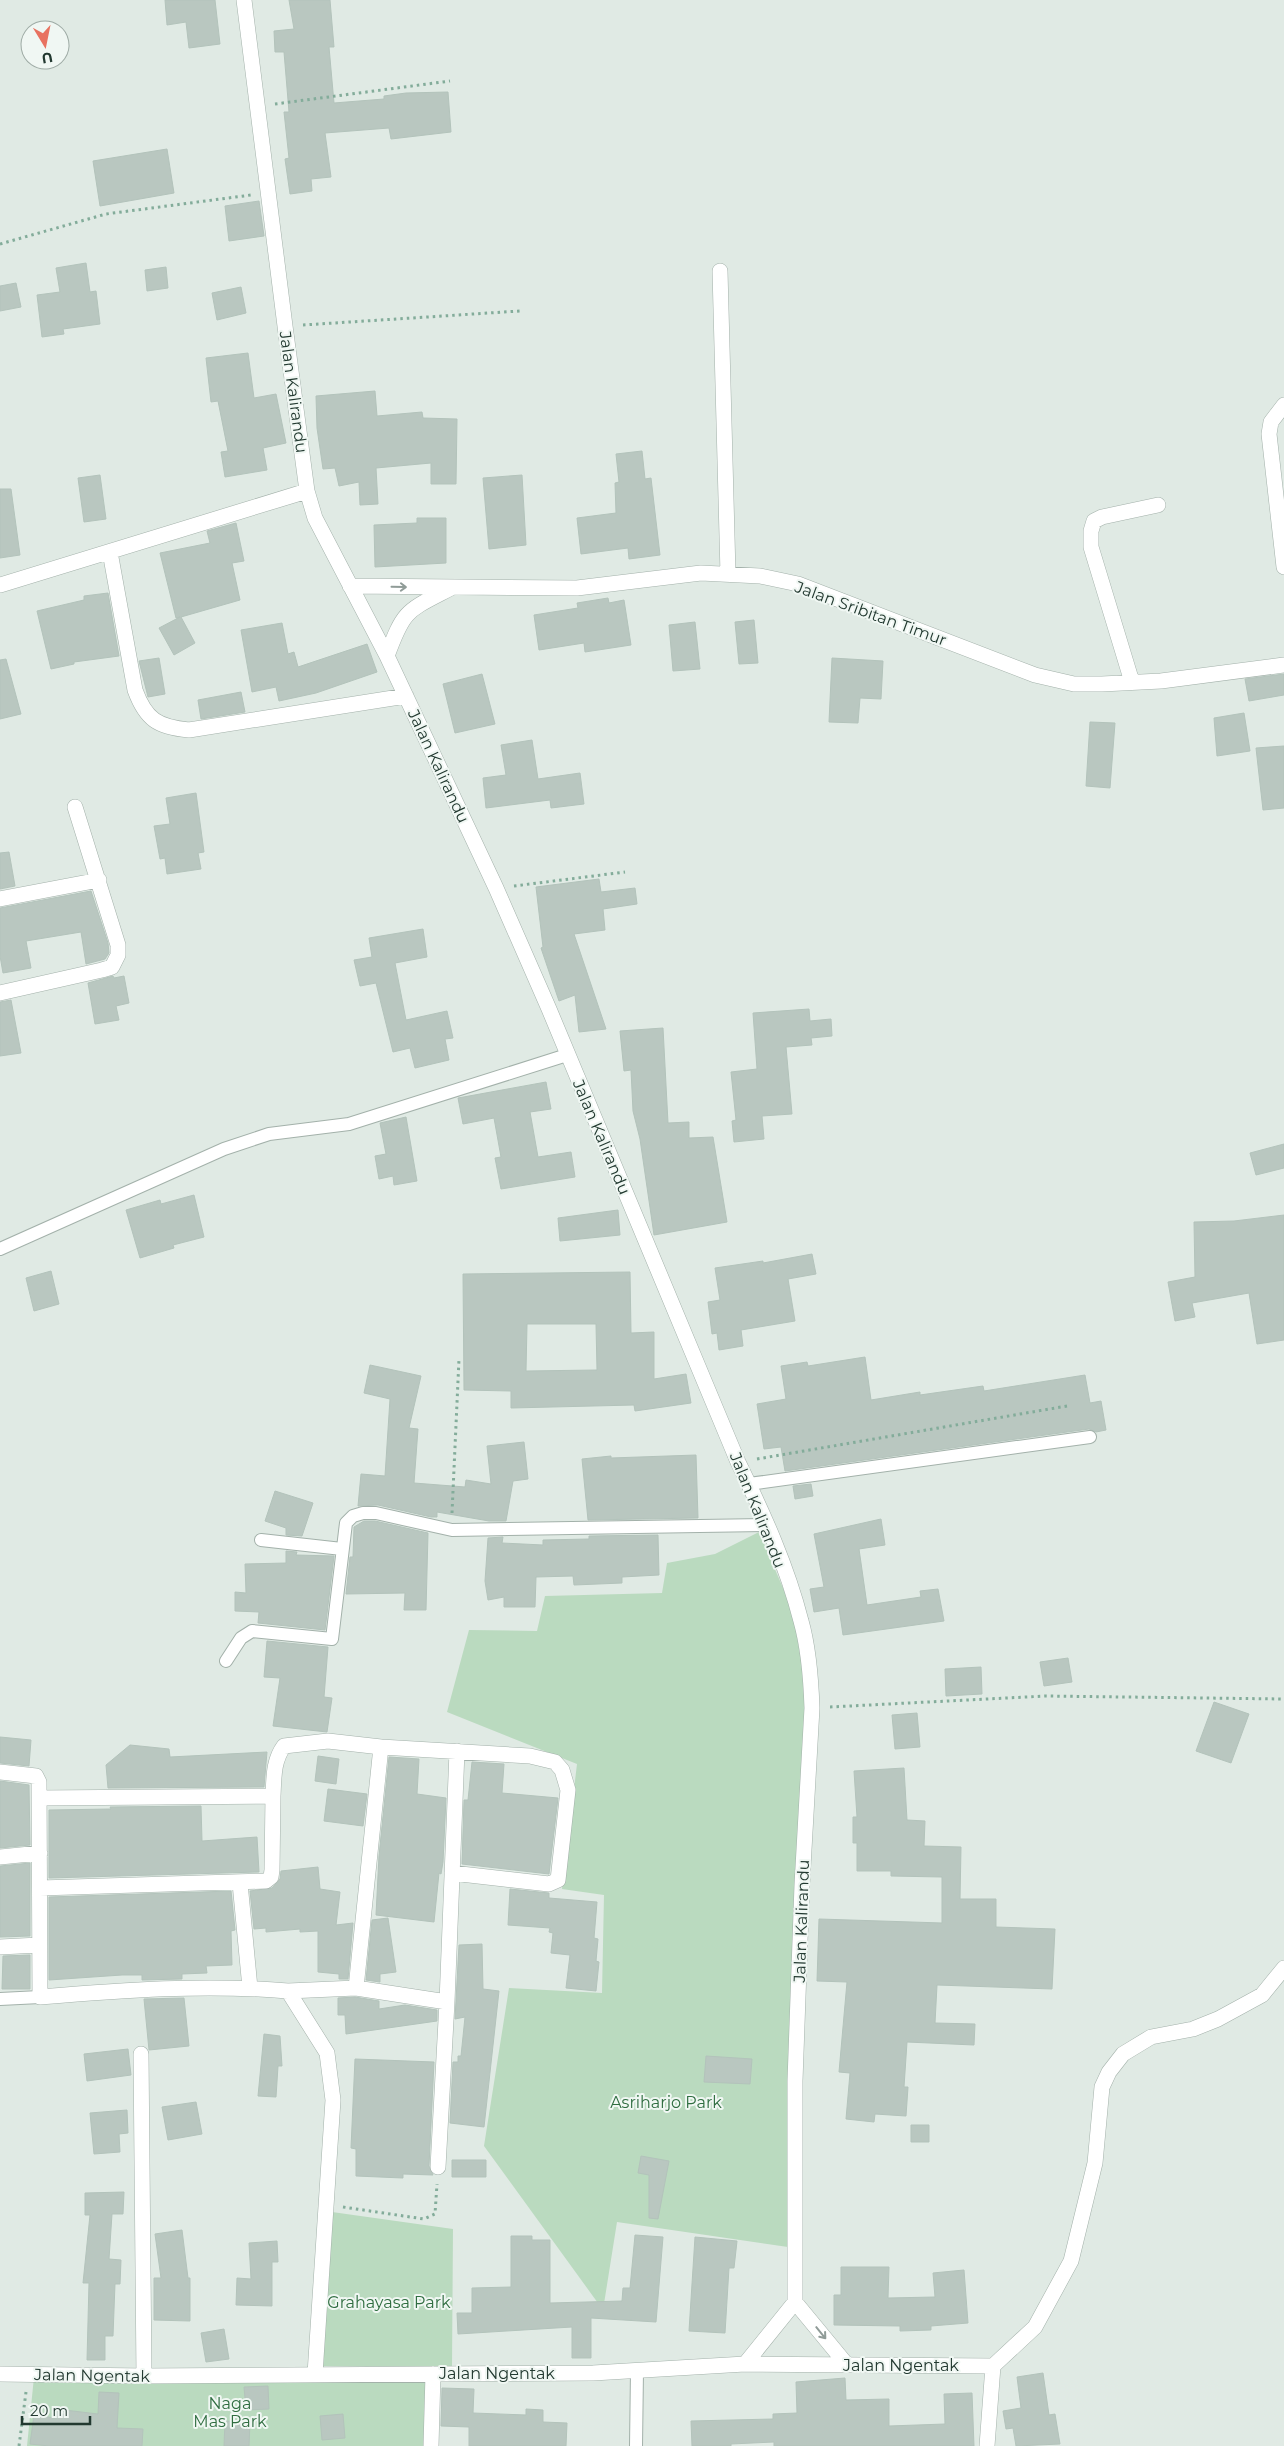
<svg xmlns="http://www.w3.org/2000/svg" width="1284" height="2446" font-family="Montserrat,sans-serif">
<style>
.green{fill:#badabf}
.building{fill:#b9c7c0;stroke:#b3c3bb;fill-rule:evenodd}
.lines{fill:none;stroke-linecap:round;stroke-linejoin:round}
.service-casing{stroke:#a3b1aa;stroke-width:14}
.minor-casing{stroke:#a3b1aa;stroke-width:16}
.path{stroke:#83ac9a;stroke-width:3;stroke-dasharray:2.5 4;stroke-linecap:butt}
.service{stroke:#fff;stroke-width:12}
.minor{stroke:#fff;stroke-width:15}
.oneway{stroke:#909c98}
.labels{text-anchor:middle;stroke-width:4;stroke-linejoin:round;paint-order:stroke}
.street-label{font-size:16px;fill:#223930;stroke:#f0f7f3}
.park-label{font-size:16px;fill:#2f6d40;stroke:#f0f7f3}
</style>
<rect width="100%" height="100%" fill="#e0eae4"/>
<!-- green -->
<path class="green" d="M 759,1532 L 792,1609 L 810,1708 L 788,2247 L 617,2222 L 603,2310 L 484,2146 L 509,1988 L 602,1993 L 604,1895 L 562,1889 L 577,1764 L 447,1712 L 469,1630 L 537,1631 L 545,1596 L 662,1593 L 667,1563 L 715,1554 Z
M 332,2212 L 453,2229 L 452,2367 L 323,2366 Z
M 34,2377 L 431,2377 L 430,2446 L 27,2446 Z"/>
<!-- building -->
<path class="building" d="M 165,0 L 215,0 L 220,44 L 189,48 L 186,22 L 167,25 Z
M 289,0 L 330,0 L 334,47 L 329,47 L 334,103 L 384,99 L 384,96 L 406,93 L 448,92 L 451,132 L 391,139 L 389,128 L 325,133 L 331,177 L 311,179 L 312,191 L 290,194 L 285,159 L 289,158 L 284,112 L 289,112 L 284,52 L 275,52 L 274,31 L 294,29 Z
M 167,149 L 174,193 L 100,206 L 93,161 Z
M 259,201 L 264,236 L 229,241 L 225,206 Z
M 86,263 L 90,292 L 96,291 L 100,324 L 63,329 L 64,334 L 42,337 L 37,295 L 60,292 L 56,268 Z
M 166,267 L 168,288 L 147,291 L 145,270 Z
M 16,283 L 21,307 L 0,311 L 0,286 Z
M 241,287 L 246,313 L 217,320 L 212,293 Z
M 248,353 L 254,398 L 276,394 L 286,443 L 263,448 L 267,470 L 225,477 L 221,452 L 228,451 L 218,401 L 211,402 L 206,358 Z
M 375,391 L 377,416 L 422,412 L 423,418 L 457,419 L 456,484 L 431,484 L 431,463 L 376,468 L 378,504 L 360,505 L 359,482 L 339,486 L 335,468 L 323,469 L 317,428 L 316,396 Z
M 642,451 L 645,479 L 651,478 L 660,555 L 629,559 L 628,548 L 581,554 L 577,518 L 616,513 L 615,483 L 619,482 L 616,454 Z
M 100,475 L 106,519 L 84,522 L 78,478 Z
M 522,475 L 526,545 L 489,549 L 483,478 Z
M 0,489 L 11,489 L 20,555 L 0,558 Z
M 417,518 L 446,518 L 446,563 L 375,567 L 374,525 L 417,523 Z
M 236,523 L 244,561 L 232,563 L 240,600 L 181,617 L 195,643 L 174,655 L 159,628 L 180,617 L 176,618 L 160,553 L 210,543 L 207,531 Z
M 108,593 L 119,656 L 74,662 L 74,664 L 51,669 L 37,611 L 84,600 L 84,596 Z
M 608,598 L 609,603 L 624,600 L 631,645 L 585,652 L 584,643 L 539,650 L 534,615 L 578,608 L 577,603 Z
M 754,620 L 758,663 L 739,664 L 735,622 Z
M 695,622 L 700,669 L 673,671 L 669,625 Z
M 282,623 L 288,654 L 294,652 L 298,667 L 367,644 L 377,672 L 316,693 L 279,701 L 276,687 L 252,692 L 241,630 Z
M 159,658 L 165,694 L 148,697 L 139,661 Z
M 832,658 L 883,661 L 881,699 L 860,698 L 858,723 L 829,722 Z
M 6,659 L 21,714 L 0,719 L 0,660 Z
M 482,674 L 495,724 L 455,733 L 443,684 Z
M 1284,674 L 1284,695 L 1249,701 L 1245,679 Z
M 241,692 L 245,712 L 201,719 L 198,700 Z
M 1244,713 L 1250,751 L 1217,756 L 1214,718 Z
M 1090,722 L 1115,723 L 1110,788 L 1086,786 Z
M 532,740 L 538,779 L 580,773 L 584,804 L 551,808 L 550,800 L 486,808 L 483,778 L 506,775 L 501,745 Z
M 1284,746 L 1284,808 L 1263,810 L 1256,748 Z
M 196,793 L 204,852 L 198,853 L 201,869 L 167,874 L 165,858 L 160,859 L 154,826 L 170,824 L 166,798 Z
M 9,852 L 15,886 L 0,889 L 0,853 Z
M 599,879 L 601,892 L 635,888 L 637,904 L 603,909 L 605,930 L 574,934 L 606,1029 L 579,1032 L 575,995 L 559,1001 L 541,948 L 543,947 L 536,887 Z
M 91,891 L 108,943 L 109,953 L 105,959 L 86,964 L 81,932 L 26,941 L 31,968 L 3,973 L 0,956 L 0,908 Z
M 423,929 L 427,957 L 395,963 L 406,1020 L 447,1011 L 453,1038 L 445,1039 L 449,1060 L 415,1068 L 410,1048 L 393,1052 L 376,983 L 360,986 L 354,960 L 372,957 L 369,938 Z
M 113,976 L 114,978 L 124,976 L 129,1003 L 116,1006 L 119,1020 L 95,1024 L 88,983 Z
M 11,1000 L 21,1053 L 0,1056 L 0,1002 Z
M 809,1009 L 810,1021 L 831,1019 L 832,1036 L 811,1038 L 812,1045 L 786,1047 L 792,1114 L 762,1116 L 764,1139 L 734,1142 L 732,1121 L 736,1120 L 731,1072 L 757,1069 L 753,1013 Z
M 663,1028 L 668,1123 L 689,1122 L 689,1138 L 713,1137 L 727,1222 L 654,1235 L 640,1139 L 633,1111 L 631,1070 L 624,1071 L 620,1031 Z
M 546,1082 L 551,1109 L 530,1112 L 538,1157 L 571,1152 L 575,1177 L 501,1189 L 495,1158 L 501,1157 L 494,1118 L 463,1124 L 458,1098 Z
M 406,1117 L 417,1181 L 394,1185 L 393,1176 L 379,1179 L 375,1156 L 386,1154 L 380,1123 Z
M 1284,1144 L 1284,1168 L 1256,1175 L 1250,1153 Z
M 194,1195 L 204,1237 L 173,1245 L 174,1248 L 140,1258 L 126,1210 L 160,1200 L 161,1204 Z
M 618,1210 L 620,1235 L 560,1241 L 558,1218 Z
M 1284,1215 L 1284,1340 L 1257,1344 L 1249,1293 L 1192,1303 L 1195,1317 L 1175,1321 L 1168,1282 L 1195,1277 L 1194,1222 L 1234,1221 Z
M 812,1254 L 816,1274 L 788,1279 L 795,1321 L 741,1330 L 743,1346 L 719,1350 L 717,1333 L 712,1334 L 708,1302 L 720,1300 L 715,1268 L 763,1261 L 763,1263 Z
M 51,1271 L 59,1304 L 34,1311 L 26,1278 Z
M 630,1272 L 631,1333 L 654,1332 L 654,1379 L 686,1374 L 691,1403 L 635,1411 L 634,1405 L 511,1408 L 511,1391 L 464,1390 L 463,1274 ZM 527,1324 L 596,1324 L 597,1370 L 526,1371 Z
M 865,1357 L 871,1400 L 920,1392 L 920,1395 L 983,1386 L 984,1391 L 1085,1375 L 1090,1403 L 1101,1401 L 1106,1430 L 1096,1432 L 1089,1429 L 785,1471 L 781,1447 L 764,1449 L 757,1404 L 786,1399 L 781,1366 L 807,1362 L 808,1366 Z
M 370,1365 L 421,1376 L 409,1428 L 418,1429 L 414,1483 L 465,1487 L 466,1480 L 491,1484 L 487,1446 L 524,1442 L 528,1479 L 513,1481 L 506,1521 L 489,1521 L 437,1512 L 437,1517 L 431,1517 L 378,1505 L 358,1506 L 361,1474 L 385,1476 L 390,1399 L 364,1393 Z
M 696,1455 L 698,1518 L 588,1520 L 582,1459 L 611,1456 L 611,1458 Z
M 811,1484 L 813,1496 L 795,1499 L 793,1486 Z
M 275,1491 L 313,1503 L 302,1536 L 286,1535 L 286,1528 L 265,1521 Z
M 881,1519 L 885,1545 L 859,1549 L 867,1605 L 921,1597 L 920,1591 L 938,1589 L 944,1621 L 843,1635 L 839,1608 L 814,1612 L 810,1589 L 824,1587 L 814,1534 Z
M 364,1521 L 375,1521 L 428,1533 L 426,1610 L 404,1610 L 405,1593 L 346,1594 L 350,1557 L 353,1557 L 354,1527 Z
M 658,1535 L 659,1575 L 622,1577 L 622,1583 L 574,1585 L 573,1576 L 536,1577 L 535,1607 L 504,1607 L 504,1597 L 488,1600 L 485,1581 L 488,1538 L 503,1537 L 502,1543 L 543,1545 L 543,1540 L 589,1539 L 589,1536 Z
M 286,1551 L 297,1552 L 296,1555 L 334,1556 L 325,1630 L 258,1623 L 259,1612 L 235,1611 L 235,1592 L 246,1593 L 245,1564 L 286,1563 Z
M 267,1641 L 328,1647 L 324,1697 L 332,1698 L 327,1732 L 273,1726 L 280,1678 L 264,1677 Z
M 1068,1658 L 1072,1682 L 1044,1686 L 1040,1662 Z
M 981,1667 L 982,1694 L 946,1696 L 945,1669 Z
M 1214,1702 L 1249,1714 L 1231,1763 L 1196,1751 Z
M 917,1713 L 920,1747 L 895,1749 L 892,1715 Z
M 0,1737 L 31,1740 L 29,1766 L 0,1763 Z
M 130,1745 L 169,1749 L 170,1757 L 267,1752 L 264,1787 L 108,1788 L 106,1765 Z
M 318,1756 L 339,1759 L 336,1784 L 315,1781 Z
M 389,1757 L 419,1759 L 417,1794 L 446,1798 L 443,1862 L 441,1874 L 439,1873 L 434,1922 L 376,1915 L 379,1856 Z
M 472,1762 L 504,1764 L 502,1793 L 558,1798 L 549,1874 L 462,1864 L 464,1800 L 468,1800 Z
M 904,1768 L 907,1820 L 925,1821 L 924,1846 L 961,1847 L 960,1899 L 996,1899 L 996,1927 L 1055,1929 L 1052,1989 L 937,1985 L 935,2023 L 975,2024 L 974,2045 L 907,2042 L 904,2087 L 908,2087 L 906,2116 L 875,2114 L 874,2122 L 846,2119 L 850,2073 L 839,2072 L 847,1982 L 817,1981 L 819,1919 L 942,1923 L 942,1877 L 891,1876 L 891,1871 L 857,1871 L 857,1843 L 853,1843 L 853,1817 L 857,1817 L 854,1771 Z
M 0,1781 L 29,1785 L 30,1845 L 0,1848 Z
M 328,1789 L 367,1794 L 363,1826 L 324,1821 Z
M 201,1806 L 202,1841 L 257,1837 L 259,1872 L 49,1878 L 49,1810 L 111,1809 L 110,1807 Z
M 30,1863 L 30,1936 L 0,1937 L 0,1866 Z
M 318,1867 L 320,1889 L 340,1892 L 336,1925 L 353,1923 L 348,1979 L 339,1979 L 339,1974 L 318,1972 L 318,1931 L 300,1932 L 300,1929 L 266,1932 L 266,1928 L 254,1929 L 250,1891 L 272,1888 L 280,1879 L 281,1871 Z
M 510,1889 L 549,1893 L 549,1898 L 597,1902 L 594,1938 L 598,1939 L 596,1961 L 599,1962 L 596,1991 L 566,1988 L 570,1955 L 551,1953 L 553,1933 L 549,1932 L 550,1928 L 508,1925 Z
M 231,1891 L 235,1930 L 231,1931 L 232,1965 L 206,1966 L 207,1973 L 182,1974 L 182,1979 L 142,1980 L 142,1975 L 122,1975 L 49,1980 L 49,1897 Z
M 388,1918 L 396,1972 L 380,1974 L 380,1982 L 366,1980 L 372,1920 Z
M 482,1944 L 483,1989 L 499,1991 L 484,2127 L 450,2123 L 453,2062 L 458,2062 L 458,2056 L 461,2056 L 465,2017 L 455,2019 L 459,1945 Z
M 30,1955 L 30,1989 L 2,1989 L 3,1956 Z
M 355,1997 L 379,2001 L 379,2009 L 405,2005 L 437,2010 L 437,2021 L 346,2034 L 345,2015 L 338,2015 L 338,1998 Z
M 184,1998 L 189,2046 L 149,2050 L 144,1999 Z
M 264,2034 L 280,2036 L 282,2066 L 278,2066 L 276,2097 L 258,2096 Z
M 128,2049 L 131,2075 L 87,2081 L 84,2054 Z
M 706,2056 L 752,2059 L 750,2084 L 704,2082 Z
M 355,2059 L 434,2062 L 429,2166 L 433,2175 L 403,2174 L 403,2178 L 356,2176 L 356,2149 L 351,2148 Z
M 196,2102 L 202,2134 L 168,2140 L 162,2107 Z
M 127,2110 L 128,2133 L 119,2134 L 120,2152 L 94,2154 L 90,2113 Z
M 911,2125 L 929,2125 L 929,2142 L 911,2142 Z
M 641,2156 L 669,2161 L 658,2219 L 649,2218 L 649,2175 L 638,2173 Z
M 452,2160 L 486,2160 L 486,2177 L 452,2177 Z
M 124,2192 L 123,2214 L 112,2214 L 109,2259 L 121,2260 L 120,2284 L 115,2284 L 113,2336 L 105,2336 L 105,2360 L 87,2360 L 89,2283 L 83,2283 L 90,2215 L 85,2215 L 85,2193 Z
M 182,2230 L 188,2278 L 190,2278 L 190,2321 L 154,2320 L 154,2278 L 161,2278 L 155,2234 Z
M 635,2235 L 663,2237 L 656,2322 L 591,2318 L 591,2358 L 572,2358 L 572,2327 L 458,2334 L 457,2313 L 472,2313 L 472,2288 L 511,2287 L 511,2236 L 532,2236 L 532,2240 L 550,2240 L 550,2303 L 622,2301 L 623,2288 L 630,2288 Z
M 695,2237 L 737,2241 L 734,2268 L 729,2268 L 725,2333 L 689,2331 Z
M 277,2241 L 278,2262 L 272,2262 L 272,2306 L 236,2305 L 237,2278 L 251,2279 L 249,2243 Z
M 841,2267 L 889,2267 L 888,2298 L 935,2297 L 933,2273 L 964,2270 L 968,2323 L 931,2326 L 931,2330 L 900,2331 L 900,2326 L 834,2325 L 834,2295 L 841,2295 Z
M 224,2329 L 229,2359 L 206,2362 L 201,2333 Z
M 1043,2373 L 1049,2415 L 1055,2414 L 1060,2444 L 1016,2446 L 1013,2428 L 1006,2429 L 1003,2411 L 1021,2408 L 1017,2377 Z
M 845,2378 L 846,2400 L 889,2399 L 889,2426 L 945,2424 L 944,2394 L 972,2393 L 974,2446 L 774,2446 L 774,2442 L 731,2444 L 731,2446 L 692,2446 L 691,2421 L 773,2419 L 773,2414 L 797,2413 L 796,2382 Z
M 268,2386 L 269,2409 L 246,2410 L 244,2387 Z
M 442,2388 L 474,2389 L 473,2413 L 526,2415 L 526,2409 L 543,2410 L 543,2422 L 567,2423 L 566,2446 L 469,2446 L 469,2427 L 441,2426 Z
M 99,2392 L 119,2393 L 117,2428 L 143,2429 L 142,2446 L 49,2446 L 30,2444 L 34,2415 L 55,2418 L 56,2409 L 98,2414 Z
M 343,2414 L 345,2438 L 322,2440 L 320,2416 Z
M 225,2421 L 250,2422 L 249,2446 L 224,2446 Z"/>
<g class="lines">
<defs>
<path id="service" d="M 0,1249 L 224,1149 L 269,1134 L 349,1124 L 567,1055
M 749,1484 L 1090,1437
M 261,1540 L 342,1549
M 226,1661 L 241,1638 L 252,1631 L 332,1639 L 346,1523 L 353,1516 L 363,1513 L 376,1513 L 452,1530 L 768,1525
M 0,1999 L 40,1997
M 636,2446 L 637,2371"/>
<path id="minor" d="M 244,0 L 285,326 L 307,491 L 315,518 L 387,656 L 496,888 L 549,1009 L 738,1462 C 763,1513 787,1566 801,1621 C 809,1649 811,1679 812,1708 L 802,1885 L 795,2081 L 795,2302 L 745,2364
M 720,271 L 728,574
M 1284,405 L 1271,422 L 1269,434 L 1284,567
M 110,552 L 135,690 C 146,720 158,727 189,730 L 406,696
M 0,585 L 307,491
M 350,586 L 577,588 L 701,573 L 760,576 L 798,584 L 1035,675 L 1074,684 L 1102,684 L 1161,681 L 1284,665
M 387,656 C 404,609 407,611 451,588
M 1132,682 L 1091,547 L 1091,531 L 1094,521 L 1102,517 L 1158,505
M 0,899 L 99,880
M 0,993 L 102,970 L 112,967 L 118,955 L 118,945 L 75,807
M 381,1747 L 530,1756 L 555,1762 L 562,1770 L 568,1790 L 558,1880 L 549,1884 L 452,1873
M 0,1772 L 36,1776 L 39,1782 L 40,1997 C 123,1990 205,1984 288,1991 L 327,2053 L 333,2100 L 315,2374
M 273,1796 C 274,1778 273,1761 284,1746 L 328,1741 L 381,1747 L 356,1988 L 288,1991
M 40,1798 L 273,1796 L 272,1870 L 271,1877 L 266,1881 L 40,1888
M 0,1857 L 40,1853
M 240,1883 L 250,1988
M 0,1947 L 39,1945
M 356,1988 L 447,2002
M 141,2054 L 144,2376
M 438,2167 L 447,2002 L 457,1751
M 795,2302 L 847,2365
M 993,2366 L 1035,2327 L 1071,2261 L 1095,2163 L 1102,2087 L 1109,2072 L 1123,2054 L 1151,2037 L 1193,2029 L 1218,2019 L 1262,1995 L 1284,1968
M 0,2374 L 144,2376 L 593,2373 L 745,2364 L 993,2366
M 431,2446 L 433,2374
M 987,2446 L 993,2366"/>
</defs>
<!-- service casing -->
<use href="#service" class="service-casing"/>
<!-- minor casing -->
<use href="#minor" class="minor-casing"/>
<!-- path -->
<path class="path" d="M 275,104 L 450,81
M 0,244 L 106,214 L 251,195
M 303,325 L 520,311
M 514,886 L 625,872
M 757,1459 L 1067,1406
M 452,1513 L 459,1359
M 830,1707 L 1046,1696 L 1284,1699
M 343,2207 L 424,2219 L 435,2214 L 437,2184
M 19,2446 L 26,2392"/>
<!-- service -->
<use href="#service" class="service"/>
<!-- minor -->
<use href="#minor" class="minor"/>
</g>
<!-- one-way arrows -->
<defs><path id="oneway-shaft" d="M-6 0H5M1.5-3L5.5 0L1.5 3" fill="none" stroke-width="1.6" stroke-linecap="round" stroke-linejoin="round" transform="scale(1.25)"/></defs>
<g class="oneway">
<use href="#oneway-shaft" transform="translate(399 587) rotate(1)"/>
<use href="#oneway-shaft" transform="translate(821 2333) rotate(51)"/>
</g>
<g class="labels">
<!-- street labels -->
<g class="street-label">
<text transform="translate(294 392) rotate(82)" y="6">Jalan Kalirandu</text>
<text transform="translate(871 613) rotate(20)" y="6">Jalan Sribitan Timur</text>
<text transform="translate(439 766) rotate(65)" y="6">Jalan Kalirandu</text>
<text transform="translate(602 1137) rotate(67)" y="6">Jalan Kalirandu</text>
<text transform="translate(758 1510) rotate(68)" y="6">Jalan Kalirandu</text>
<text transform="translate(801 1921) rotate(-88)" y="6">Jalan Kalirandu</text>
<text x="901" y="2371">Jalan Ngentak</text>
<text x="497" y="2379">Jalan Ngentak</text>
<text transform="translate(92 2375) rotate(1)" y="6">Jalan Ngentak</text>
</g>
<!-- park labels -->
<g class="park-label">
<text x="666" y="2108">Asriharjo Park</text>
<text x="389" y="2308">Grahayasa Park</text>
<text x="230" y="2409">Naga<tspan x="230" dy="18">Mas Park</tspan></text>
</g>
</g>
<!-- north arrow -->
<g transform="translate(45 45) rotate(170)"><circle r="24" fill="#f0f7f3" stroke="#9eaba5"/>
<path d="M0-4L9 19L0 12L-9 19Z" fill="#e87260"/>
<text y="-8" font-size="14" font-weight="bold" text-anchor="middle" fill="#223930">U</text>
</g>
<!-- scale -->
<path d="M22 2416v8h68v-8" fill="none" stroke="#223930" stroke-width="2.5"/>
<text x="30" y="2416" font-size="15" fill="#223930" stroke="#f0f7f3" stroke-width="4" paint-order="stroke">20 m</text>
</svg>
